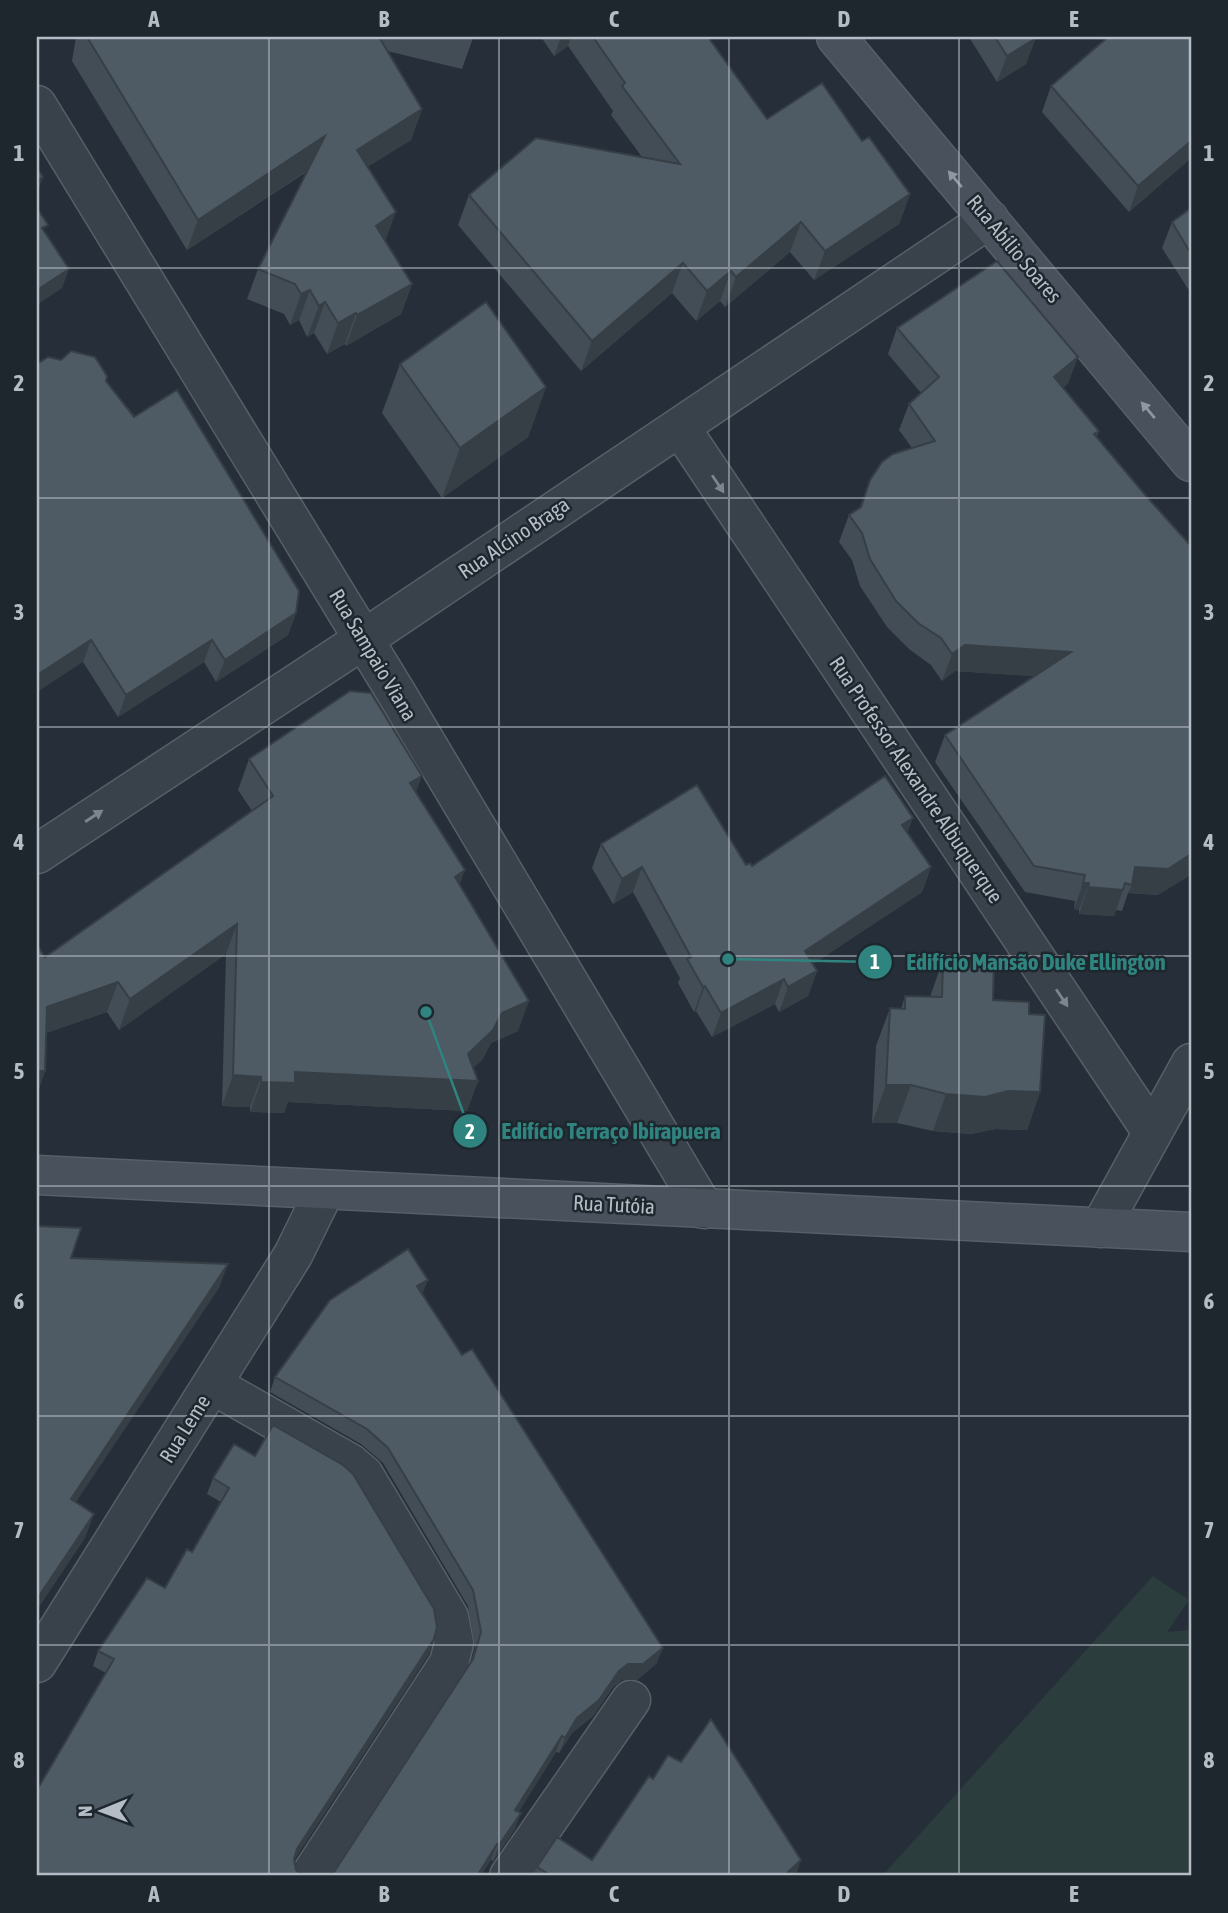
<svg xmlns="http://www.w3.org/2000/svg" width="1228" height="1913" font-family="'Asap Condensed',sans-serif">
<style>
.green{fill:#2b3d3c}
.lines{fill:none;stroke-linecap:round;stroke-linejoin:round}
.street-casing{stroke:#575f67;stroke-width:41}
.secondary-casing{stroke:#575f67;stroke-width:41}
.street{stroke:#39414a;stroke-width:38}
.secondary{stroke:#48515c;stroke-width:38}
.wall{fill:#434d56}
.shaded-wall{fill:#373f46}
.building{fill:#4e5a64;stroke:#373f46;stroke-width:2}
.oneway{fill:#8f97a0}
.oneway2{fill:#7d858e}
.grid{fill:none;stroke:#b5bcc5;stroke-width:2;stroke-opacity:0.55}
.labels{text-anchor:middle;stroke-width:5;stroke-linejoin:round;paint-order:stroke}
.street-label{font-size:21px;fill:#b5bcc5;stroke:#1e262e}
.leader{fill:none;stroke:#30847f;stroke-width:2.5}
.callout-dot{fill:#30847f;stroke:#1e262e;stroke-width:2.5}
.mark-label{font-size:21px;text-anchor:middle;font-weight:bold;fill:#fff}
.callout-label{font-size:23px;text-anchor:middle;font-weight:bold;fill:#30847f;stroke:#1e262e;stroke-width:5;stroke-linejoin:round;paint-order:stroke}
.neatline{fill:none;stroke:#b5bcc5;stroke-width:2.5}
.grid-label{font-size:23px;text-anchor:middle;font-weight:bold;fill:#b5bcc5}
</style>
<rect width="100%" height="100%" fill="#262f39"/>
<!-- green -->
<path class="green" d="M 1153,1576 L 1189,1600 L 1167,1632 L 1191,1630 L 1191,1876 L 882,1876 Z"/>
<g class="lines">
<defs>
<path id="street" d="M 37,105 L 397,694 L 704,1209
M 680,427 L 1152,1132
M 37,854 L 364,639 L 989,219
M 1100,1228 L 1191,1063
M 213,1385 L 350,1463 L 364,1475 L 449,1617 L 454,1643 L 449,1663 L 310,1876
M 37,1663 L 293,1255 L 325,1190
M 509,1876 L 631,1700"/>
<path id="secondary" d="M 836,37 L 1191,462
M 37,1175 L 1191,1232"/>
</defs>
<!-- street casing -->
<use href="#street" class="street-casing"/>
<!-- secondary casing -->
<use href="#secondary" class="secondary-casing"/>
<!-- street -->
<use href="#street" class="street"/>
<!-- secondary -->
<use href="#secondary" class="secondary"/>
</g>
<!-- wall -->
<path class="wall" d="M 76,37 L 473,37 L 473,38 L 462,69 L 387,51 L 422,109 L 411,140 L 367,167 L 385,241 L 412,284 L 401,314 L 346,346 L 345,344 L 327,354 L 314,333 L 307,337 L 299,320 L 290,325 L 284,314 L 247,299 L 258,269 L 308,171 L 187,250 L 72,61 Z
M 541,37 L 708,37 L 767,119 L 862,141 L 910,194 L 899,224 L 814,280 L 790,252 L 725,307 L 720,301 L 696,321 L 672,293 L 581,371 L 458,225 L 469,195 L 642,157 L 611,115 L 613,111 L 568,46 L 554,56 Z
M 969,37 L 1035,37 L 1026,64 L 997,82 Z
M 1051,86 L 1191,158 L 1129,212 L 1042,112 Z
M 1191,208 L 1191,287 L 1188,289 L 1162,248 L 1172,222 Z
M 897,328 L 1078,357 L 1068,383 L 1063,388 L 1099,431 L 1096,437 L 1158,895 L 1128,893 L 1122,911 L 1116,910 L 1114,916 L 1079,914 L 1079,910 L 1074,909 L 1075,901 L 1025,892 L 935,762 L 945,735 L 1034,676 L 955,671 L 942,681 L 931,665 L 909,649 L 887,627 L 860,586 L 852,560 L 839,542 L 849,515 L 860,507 L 870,480 L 912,448 L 899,430 L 909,404 L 921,393 L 888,354 Z
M 400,364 L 546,387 L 528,437 L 442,498 L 382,413 Z
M 106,381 L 296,613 L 288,635 L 216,682 L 204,662 L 118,717 L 83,662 Z
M 249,759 L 416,792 L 460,885 L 518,1031 L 491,1043 L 482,1060 L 473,1068 L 478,1081 L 467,1111 L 288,1102 L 284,1113 L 250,1112 L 250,1107 L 222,1106 L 226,954 L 119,1030 L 107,1012 L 46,1033 L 45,1071 L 37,1094 L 37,945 L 45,957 L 252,811 L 238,790 Z
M 907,833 L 931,867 L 922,892 L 813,964 L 817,971 L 808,996 L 779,1012 L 775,1004 L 712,1037 L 696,1011 L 694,1012 L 678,983 L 680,978 L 633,892 L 613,904 L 592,868 L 601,844 L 752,866 Z
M 943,960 L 993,1000 L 1029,1014 L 1040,1092 L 1027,1130 L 995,1129 L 971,1134 L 933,1131 L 897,1123 L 872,1123 L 876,1046 L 890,1008 L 901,1009 L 905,996 L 930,997 Z
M 422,1294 L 657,1663 L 637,1680 L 622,1680 L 613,1687 L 593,1716 L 572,1733 L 559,1753 L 556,1752 L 518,1812 L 515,1829 L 493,1861 L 491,1860 L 334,1872 L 471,1662 L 475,1648 L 468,1606 L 383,1463 L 361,1444 L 270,1392 L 275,1377 Z
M 234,1444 L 434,1639 L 429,1654 L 294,1860 L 296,1870 L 106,1673 L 93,1666 L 98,1651 L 165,1588 L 192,1552 L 221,1502 L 207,1494 L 213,1478 Z
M 592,1860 L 795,1876 L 533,1876 L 537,1867 Z"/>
<!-- shaded-wall -->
<path class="shaded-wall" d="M 561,37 L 571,37 L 568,46 L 554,56 Z
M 1036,38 L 1026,64 L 997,82 L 1007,56 Z
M 422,109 L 411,140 L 345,180 L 357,150 Z
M 325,136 L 314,166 L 187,250 L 198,220 Z
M 1191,141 L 1191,158 L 1129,212 L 1138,186 Z
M 43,177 L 37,193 L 37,180 Z
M 910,194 L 899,224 L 814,280 L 825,251 Z
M 396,212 L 385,242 L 376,226 Z
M 801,222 L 790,252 L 725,307 L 736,277 Z
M 683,263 L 672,293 L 581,371 L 592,341 Z
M 69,269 L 62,288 L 37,305 L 37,290 Z
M 731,271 L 720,301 L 696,321 L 707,291 Z
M 412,284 L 401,314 L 346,346 L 357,315 Z
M 310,290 L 299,320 L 290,325 L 301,294 Z
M 325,302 L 314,333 L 307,337 L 319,306 Z
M 356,313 L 345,344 L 327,354 L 338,323 Z
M 1078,357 L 1068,383 L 1044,404 L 1054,377 Z
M 546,387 L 528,437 L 442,498 L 460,448 Z
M 296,613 L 288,635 L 216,682 L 225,660 Z
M 91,640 L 83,662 L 37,692 L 37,675 Z
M 212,640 L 204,662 L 118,717 L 126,695 Z
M 965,645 L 1071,652 L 1061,678 L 955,671 L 942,681 L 952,654 Z
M 422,776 L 411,806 L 410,783 Z
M 913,818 L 904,842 L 902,825 Z
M 1191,854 L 1191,875 L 1158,895 L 1128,893 L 1132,885 L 1135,867 Z
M 642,867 L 633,892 L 613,904 L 622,879 Z
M 931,867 L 922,892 L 796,975 L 805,951 Z
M 465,870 L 454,900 L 455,877 Z
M 1083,883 L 1089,883 L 1079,910 L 1074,909 Z
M 1088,887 L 1123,890 L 1114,916 L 1079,914 Z
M 237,924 L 226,954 L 119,1030 L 130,999 Z
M 817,971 L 808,996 L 779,1012 L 788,987 Z
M 784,979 L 775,1004 L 712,1037 L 721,1013 Z
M 118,982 L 107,1012 L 37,1036 L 47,1007 Z
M 705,986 L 696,1011 L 694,1012 L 703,987 Z
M 529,1001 L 518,1031 L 491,1043 L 482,1060 L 461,1080 L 478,1081 L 467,1111 L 288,1102 L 284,1113 L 250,1112 L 261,1082 L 502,1013 Z
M 37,1071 L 45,1071 L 37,1094 Z
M 233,1075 L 261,1077 L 250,1107 L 222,1106 Z
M 886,1085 L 911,1085 L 897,1123 L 872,1123 Z
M 1008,1091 L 1040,1092 L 1027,1130 L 995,1129 L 971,1134 L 933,1131 L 946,1094 Z
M 228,1264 L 219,1288 L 62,1523 L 71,1499 Z
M 428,1280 L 422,1295 L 417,1286 Z
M 94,1514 L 85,1538 L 37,1610 L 37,1599 Z
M 434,1639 L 429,1654 L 291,1865 L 297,1849 Z
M 663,1648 L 657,1663 L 637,1680 L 622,1680 L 613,1687 L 593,1716 L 572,1733 L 559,1753 L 565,1738 L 577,1718 L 619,1671 L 628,1664 Z
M 562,1736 L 556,1752 L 510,1826 L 515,1810 Z
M 521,1813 L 515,1829 L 493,1861 L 499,1845 Z
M 497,1844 L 491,1860 L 481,1876 L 477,1876 Z
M 801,1860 L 796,1876 L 784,1876 Z"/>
<!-- building -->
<path class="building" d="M 87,37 L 379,37 L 422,109 L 357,150 L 396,212 L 376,226 L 412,284 L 357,315 L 356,313 L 338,323 L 325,302 L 319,306 L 310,290 L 301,294 L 295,284 L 258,269 L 325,136 L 198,220 Z
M 593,37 L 708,37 L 767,119 L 822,83 L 862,141 L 869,137 L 910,194 L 825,251 L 801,222 L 736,277 L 731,271 L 707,291 L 683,263 L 592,341 L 469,195 L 536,138 L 680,164 L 622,86 L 625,83 Z
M 995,37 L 1035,37 L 1036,38 L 1007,56 Z
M 1108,37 L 1191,37 L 1191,141 L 1138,186 L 1051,86 Z
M 37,168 L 43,177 L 37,180 Z
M 37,208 L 48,225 L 42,228 L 69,269 L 37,290 Z
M 1191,208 L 1191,254 L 1172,222 Z
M 997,261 L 1078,357 L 1054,377 L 1099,431 L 1094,434 L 1147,497 L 1191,546 L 1191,854 L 1168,869 L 1135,867 L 1132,885 L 1125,883 L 1123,890 L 1088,887 L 1089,883 L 1083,883 L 1085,875 L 1034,866 L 945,735 L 1071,652 L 965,645 L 952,654 L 941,638 L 918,623 L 896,601 L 870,559 L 862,533 L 849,515 L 861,507 L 870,480 L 882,462 L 893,454 L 935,441 L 909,404 L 939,377 L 897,328 Z
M 486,302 L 546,387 L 460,448 L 400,364 Z
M 71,351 L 95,357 L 107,376 L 106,381 L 134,417 L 177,390 L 299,591 L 296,613 L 225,660 L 212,640 L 126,695 L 91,640 L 37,675 L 37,364 L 48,357 L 61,360 Z
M 350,691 L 371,693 L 422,776 L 410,783 L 465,870 L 455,877 L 529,1001 L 502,1013 L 493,1030 L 468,1054 L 478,1081 L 295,1072 L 295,1083 L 261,1082 L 261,1077 L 233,1075 L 237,924 L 130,999 L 118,982 L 47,1007 L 45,1071 L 37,1071 L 37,945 L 45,957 L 273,796 L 249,759 Z
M 885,776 L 913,818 L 902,825 L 931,867 L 805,951 L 817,971 L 788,987 L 784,979 L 721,1013 L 705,986 L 703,987 L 687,959 L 691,957 L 642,867 L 622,879 L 601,844 L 697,785 L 746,865 L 750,863 L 752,866 Z
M 943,960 L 994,961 L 993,1000 L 1029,1002 L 1029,1014 L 1045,1015 L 1040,1092 L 1008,1091 L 985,1097 L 946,1094 L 911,1085 L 886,1085 L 890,1008 L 905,1009 L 905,996 L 942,997 Z
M 37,1226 L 81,1228 L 71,1258 L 228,1264 L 71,1499 L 94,1514 L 37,1599 Z
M 408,1249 L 428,1280 L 417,1286 L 462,1355 L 472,1349 L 663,1648 L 643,1664 L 628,1664 L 619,1671 L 599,1700 L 577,1718 L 565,1738 L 562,1736 L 515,1810 L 521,1813 L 499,1845 L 497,1844 L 477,1876 L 329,1876 L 334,1872 L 473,1659 L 481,1632 L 473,1590 L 388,1448 L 367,1429 L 275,1377 L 330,1300 Z
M 273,1425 L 343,1465 L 353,1474 L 434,1609 L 437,1627 L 434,1639 L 297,1849 L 294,1859 L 296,1870 L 302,1876 L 37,1876 L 37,1790 L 114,1659 L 98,1651 L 147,1578 L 165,1588 L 187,1549 L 192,1552 L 229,1488 L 213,1478 L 234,1444 L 255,1456 Z
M 711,1719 L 801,1860 L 784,1876 L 552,1876 L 537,1867 L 557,1837 L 592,1860 L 649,1776 L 653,1779 L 668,1755 L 681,1762 Z"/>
<!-- one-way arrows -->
<defs><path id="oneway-solid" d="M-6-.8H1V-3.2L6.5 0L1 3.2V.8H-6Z" transform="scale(1.75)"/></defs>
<g class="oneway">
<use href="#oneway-solid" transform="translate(955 179) rotate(-130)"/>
<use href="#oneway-solid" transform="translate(1148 410) rotate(-130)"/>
</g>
<g class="oneway2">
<use href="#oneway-solid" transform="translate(718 484) rotate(56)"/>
<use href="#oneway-solid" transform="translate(94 816) rotate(-33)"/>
<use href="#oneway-solid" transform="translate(1062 998) rotate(56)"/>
</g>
<!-- grid -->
<path class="grid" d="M 269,37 L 269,1876M 499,37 L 499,1876M 729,37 L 729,1876M 959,37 L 959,1876M 37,268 L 1191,268M 37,498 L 1191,498M 37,727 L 1191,727M 37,956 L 1191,956M 37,1186 L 1191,1186M 37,1416 L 1191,1416M 37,1645 L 1191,1645"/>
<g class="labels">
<!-- street labels -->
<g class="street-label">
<text transform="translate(1014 249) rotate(50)" y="7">Rua Abílio Soares</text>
<text transform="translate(514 538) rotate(-34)" y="7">Rua Alcino Braga</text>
<text transform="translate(373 655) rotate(59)" y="7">Rua Sampaio Viana</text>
<text transform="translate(916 780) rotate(56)" y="7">Rua Professor Alexandre Albuquerque</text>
<text transform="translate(614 1205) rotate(3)" y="7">Rua Tutóia</text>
<text transform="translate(185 1429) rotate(-58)" y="7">Rua Leme</text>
</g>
</g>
<!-- callouts -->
<path class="leader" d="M728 959L875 962M426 1012L470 1131"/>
<g class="callout-dot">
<circle cx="728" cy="959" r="7"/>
<circle cx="426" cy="1012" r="7"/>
<circle cx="875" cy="962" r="18"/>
<circle cx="470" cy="1131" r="18"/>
</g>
<g class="mark-label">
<text x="875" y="969">1</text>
<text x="470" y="1139">2</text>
</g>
<g class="callout-label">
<text x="1036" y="970">Edifício Mansão Duke Ellington</text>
<text x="611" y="1139">Edifício Terraço Ibirapuera</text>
</g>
<!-- border -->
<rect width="1228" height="1913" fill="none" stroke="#1e262e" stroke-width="77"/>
<!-- north arrow -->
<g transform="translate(102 1811) rotate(269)" stroke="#1e262e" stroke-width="5" paint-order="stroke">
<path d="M0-5L12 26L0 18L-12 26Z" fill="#b5bcc5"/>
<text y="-10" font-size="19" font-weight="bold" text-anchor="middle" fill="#b5bcc5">N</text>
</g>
<rect x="38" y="38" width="1152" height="1836" class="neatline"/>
<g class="grid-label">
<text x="154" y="27">A</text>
<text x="384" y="27">B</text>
<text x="614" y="27">C</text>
<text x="844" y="27">D</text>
<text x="1074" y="27">E</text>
<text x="19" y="161">1</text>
<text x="1209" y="161">1</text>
<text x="19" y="391">2</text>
<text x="1209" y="391">2</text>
<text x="19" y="620">3</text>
<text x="1209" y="620">3</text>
<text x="19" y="850">4</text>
<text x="1209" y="850">4</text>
<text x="19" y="1079">5</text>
<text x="1209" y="1079">5</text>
<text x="19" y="1309">6</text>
<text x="1209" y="1309">6</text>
<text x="19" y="1538">7</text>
<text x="1209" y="1538">7</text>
<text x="19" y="1768">8</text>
<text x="1209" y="1768">8</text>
<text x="154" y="1902">A</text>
<text x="384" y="1902">B</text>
<text x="614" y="1902">C</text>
<text x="844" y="1902">D</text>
<text x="1074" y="1902">E</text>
</g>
</svg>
